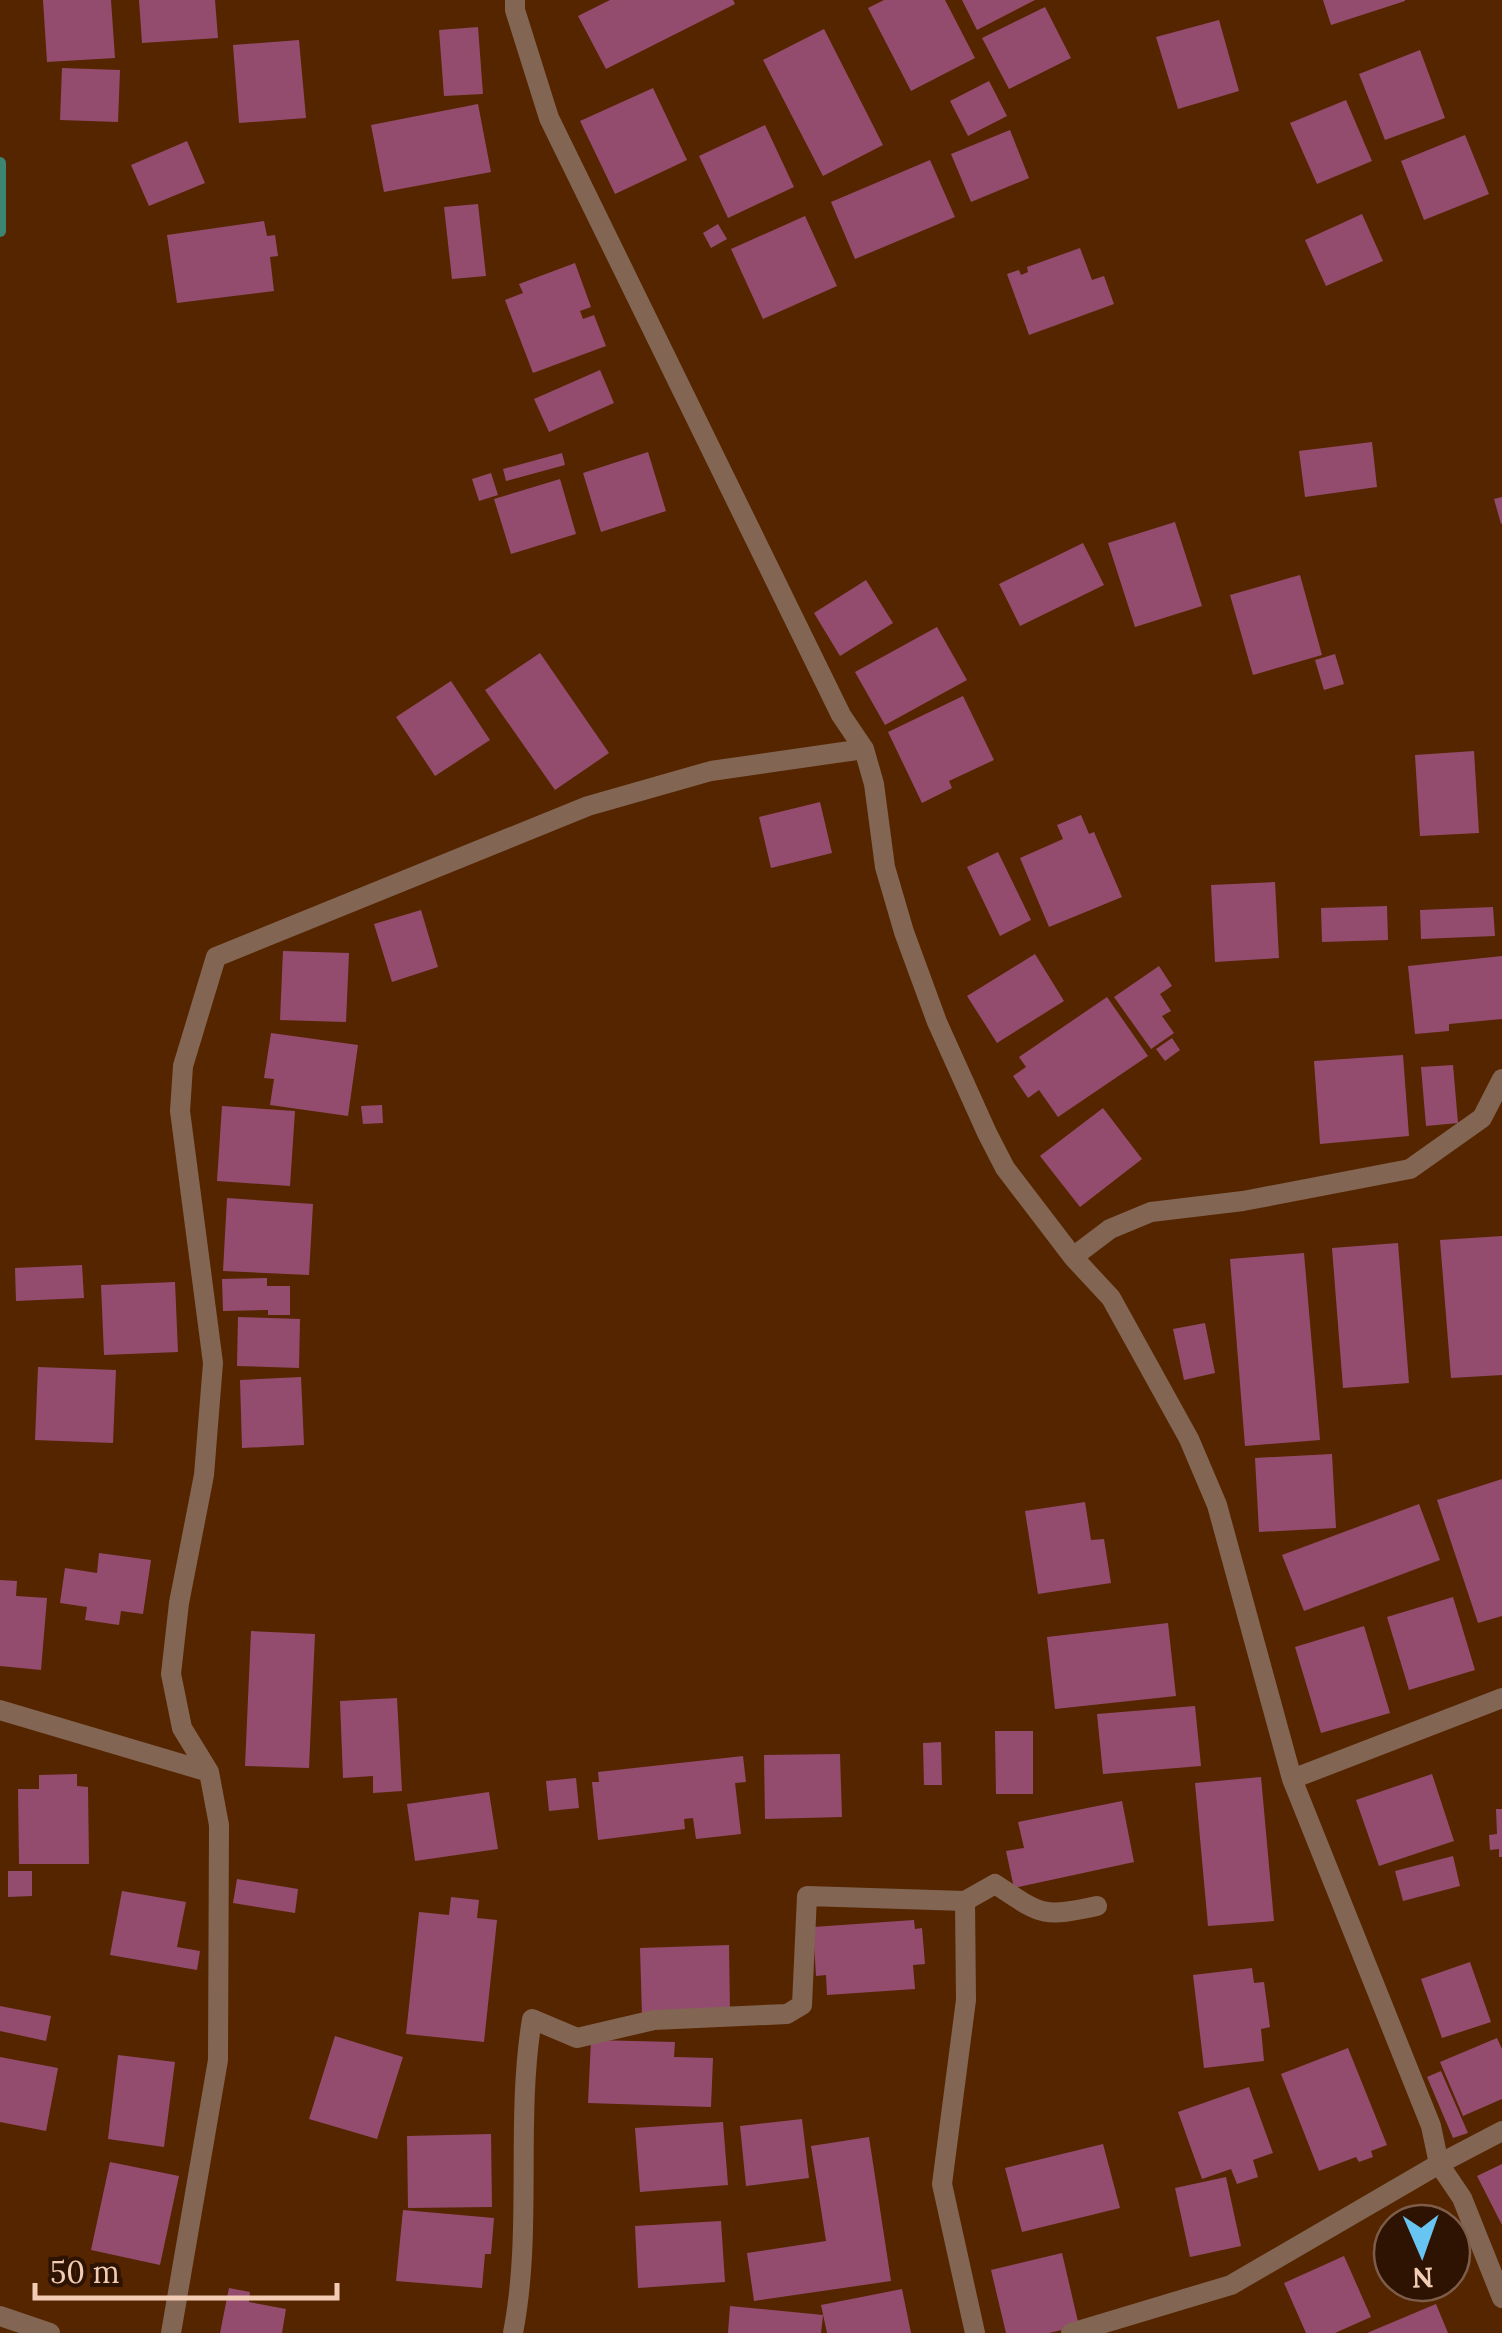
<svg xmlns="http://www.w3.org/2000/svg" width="1502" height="2333" font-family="Lora,serif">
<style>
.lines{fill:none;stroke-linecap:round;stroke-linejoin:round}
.stream{stroke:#3c8570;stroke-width:12}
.building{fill:#944c6e}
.street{stroke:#836553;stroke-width:20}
</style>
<rect width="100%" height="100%" fill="#552500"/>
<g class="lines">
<!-- stream -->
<path class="stream" d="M 0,163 L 0,231"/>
</g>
<!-- building -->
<path class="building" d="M 43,0 L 111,0 L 115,58 L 47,62 Z
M 139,0 L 215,0 L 218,38 L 142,43 Z
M 610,0 L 733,0 L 735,4 L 606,69 L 578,16 Z
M 884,0 L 945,0 L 975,58 L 911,91 L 868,8 Z
M 962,0 L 1035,0 L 977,30 Z
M 1323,0 L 1405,0 L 1405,1 L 1331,25 Z
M 1045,7 L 1071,58 L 1009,89 L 982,38 Z
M 1219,20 L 1239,91 L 1178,109 L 1156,37 Z
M 478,27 L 483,94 L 444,96 L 439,30 Z
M 824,29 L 883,145 L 823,176 L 763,60 Z
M 299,40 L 306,118 L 239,123 L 233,45 Z
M 1420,50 L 1445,118 L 1385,140 L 1359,74 Z
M 62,68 L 120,70 L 118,122 L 60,120 Z
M 989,81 L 1007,116 L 968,136 L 950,101 Z
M 653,88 L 687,160 L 615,194 L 580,121 Z
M 1346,100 L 1372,161 L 1317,184 L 1290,123 Z
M 478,104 L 491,172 L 384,192 L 371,125 Z
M 765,125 L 794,187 L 728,218 L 699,156 Z
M 1010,130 L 1029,178 L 971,202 L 951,154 Z
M 1465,135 L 1489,194 L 1424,220 L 1401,161 Z
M 187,141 L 205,183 L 149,206 L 131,165 Z
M 930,160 L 955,217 L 855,259 L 831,202 Z
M 478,204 L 486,276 L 452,279 L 444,207 Z
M 1362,214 L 1383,261 L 1326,286 L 1305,240 Z
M 805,216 L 837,286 L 763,319 L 731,249 Z
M 264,221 L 267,236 L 275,235 L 278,256 L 270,257 L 274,291 L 177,303 L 167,235 Z
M 718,224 L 727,239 L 711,248 L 703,233 Z
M 1080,248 L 1092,280 L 1104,276 L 1114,304 L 1029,335 L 1007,274 L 1019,270 L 1021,275 L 1028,272 L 1027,267 Z
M 575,263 L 591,307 L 580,311 L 583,319 L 594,315 L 606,346 L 533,373 L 505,300 L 523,293 L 519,284 Z
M 600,370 L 614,403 L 549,432 L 534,399 Z
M 1372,442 L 1377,487 L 1305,497 L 1299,451 Z
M 648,452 L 666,511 L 601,532 L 583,473 Z
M 562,453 L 565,465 L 506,481 L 503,469 Z
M 491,473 L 498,495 L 479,501 L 472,479 Z
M 560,479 L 576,534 L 511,554 L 494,499 Z
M 1502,497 L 1502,523 L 1501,524 L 1494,499 Z
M 1175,522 L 1202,606 L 1135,627 L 1108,543 Z
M 1083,543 L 1104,585 L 1020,626 L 999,584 Z
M 1300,575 L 1322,655 L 1253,675 L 1230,595 Z
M 866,580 L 893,623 L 840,656 L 814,613 Z
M 937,627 L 967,680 L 885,725 L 855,672 Z
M 540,653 L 609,753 L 555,790 L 485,690 Z
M 1335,654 L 1344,684 L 1324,690 L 1315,660 Z
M 451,681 L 490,740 L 435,776 L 396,717 Z
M 963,696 L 994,760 L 949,781 L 952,788 L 922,803 L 888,732 Z
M 1474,751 L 1479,833 L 1420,836 L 1415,755 Z
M 820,802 L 832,853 L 771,868 L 759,817 Z
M 1081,815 L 1089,834 L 1094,832 L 1122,897 L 1049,927 L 1020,858 L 1063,839 L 1057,825 Z
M 998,852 L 1031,920 L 1000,936 L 967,867 Z
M 1275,882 L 1279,958 L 1215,962 L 1211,885 Z
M 1387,906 L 1388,940 L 1322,942 L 1321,908 Z
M 1493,907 L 1495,936 L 1421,939 L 1420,910 Z
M 421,910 L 438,967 L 392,982 L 374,924 Z
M 283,951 L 349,953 L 346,1022 L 280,1020 Z
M 1035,954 L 1064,1001 L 997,1043 L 967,996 Z
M 1502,956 L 1502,1019 L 1449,1024 L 1449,1031 L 1415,1034 L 1408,966 Z
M 1159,966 L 1172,986 L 1160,994 L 1171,1011 L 1162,1016 L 1174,1033 L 1151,1049 L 1114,997 Z
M 1107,997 L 1148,1056 L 1058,1117 L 1039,1090 L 1028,1098 L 1013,1076 L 1026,1067 L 1019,1057 Z
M 271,1033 L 358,1045 L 348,1116 L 270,1105 L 274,1079 L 264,1078 Z
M 1172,1038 L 1180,1050 L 1165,1061 L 1156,1049 Z
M 1403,1055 L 1409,1136 L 1320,1144 L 1314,1061 Z
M 1453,1065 L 1458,1123 L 1426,1126 L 1421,1067 Z
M 382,1105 L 383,1123 L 363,1124 L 361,1106 Z
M 222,1106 L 295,1111 L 290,1186 L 217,1181 Z
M 1103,1108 L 1142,1159 L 1080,1207 L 1040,1156 Z
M 227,1198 L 313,1204 L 309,1275 L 223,1271 Z
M 1502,1236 L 1502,1375 L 1451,1378 L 1440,1240 Z
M 1398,1243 L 1409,1383 L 1343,1388 L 1332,1248 Z
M 1304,1253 L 1320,1440 L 1245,1446 L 1230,1259 Z
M 82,1265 L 84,1298 L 16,1301 L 15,1268 Z
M 267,1278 L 267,1286 L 290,1286 L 290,1315 L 268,1315 L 268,1310 L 223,1311 L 222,1279 Z
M 175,1282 L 178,1352 L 104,1355 L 101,1285 Z
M 238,1317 L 300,1319 L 299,1368 L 237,1366 Z
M 1205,1323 L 1215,1373 L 1184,1380 L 1173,1329 Z
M 38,1367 L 116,1370 L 113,1443 L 35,1440 Z
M 301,1377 L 304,1445 L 242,1448 L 240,1380 Z
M 1332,1454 L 1336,1528 L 1259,1532 L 1255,1458 Z
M 1502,1479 L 1502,1616 L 1478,1623 L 1437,1500 Z
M 1085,1502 L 1091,1540 L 1104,1539 L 1111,1583 L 1038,1594 L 1025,1511 Z
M 1419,1504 L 1440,1560 L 1304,1611 L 1282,1555 Z
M 99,1553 L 151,1560 L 143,1614 L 121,1611 L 119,1625 L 85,1620 L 87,1607 L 60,1603 L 65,1568 L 97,1573 Z
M 0,1580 L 17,1581 L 16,1596 L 47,1598 L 41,1670 L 0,1666 Z
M 1453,1597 L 1475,1670 L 1409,1690 L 1387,1617 Z
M 1168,1623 L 1176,1696 L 1055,1709 L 1047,1637 Z
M 1364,1626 L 1390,1713 L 1321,1733 L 1295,1647 Z
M 251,1631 L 315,1634 L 309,1768 L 245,1766 Z
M 397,1698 L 402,1791 L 373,1793 L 373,1776 L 343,1778 L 340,1701 Z
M 1195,1706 L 1201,1766 L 1103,1774 L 1097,1714 Z
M 995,1731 L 1033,1731 L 1033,1794 L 996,1794 Z
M 941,1742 L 942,1785 L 924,1785 L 923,1743 Z
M 840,1754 L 842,1817 L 765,1819 L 764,1755 Z
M 743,1756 L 746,1782 L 735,1783 L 741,1834 L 696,1839 L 693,1818 L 684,1819 L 685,1829 L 598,1840 L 592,1782 L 599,1782 L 598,1772 Z
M 77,1774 L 77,1786 L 88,1787 L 89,1864 L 19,1864 L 18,1789 L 39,1789 L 39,1775 Z
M 1432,1774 L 1454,1841 L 1379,1866 L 1356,1800 Z
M 1261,1777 L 1274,1921 L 1208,1926 L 1195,1783 Z
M 576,1778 L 579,1808 L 549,1811 L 546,1781 Z
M 489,1792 L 498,1849 L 415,1861 L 407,1804 Z
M 1122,1801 L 1134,1862 L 1014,1888 L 1006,1851 L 1024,1848 L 1018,1822 Z
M 1496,1809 L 1502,1809 L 1502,1857 L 1499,1857 L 1499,1849 L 1490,1850 L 1489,1835 L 1497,1834 Z
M 1453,1856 L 1460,1886 L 1403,1901 L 1395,1871 Z
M 8,1871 L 32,1871 L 32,1896 L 8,1897 Z
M 237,1879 L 298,1889 L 295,1913 L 233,1903 Z
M 122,1891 L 186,1902 L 177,1947 L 200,1951 L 197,1970 L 110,1955 Z
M 451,1897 L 479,1900 L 477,1918 L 497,1920 L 484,2042 L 406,2034 L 419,1912 L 449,1915 Z
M 914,1920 L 915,1929 L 922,1928 L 925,1964 L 913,1965 L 915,1989 L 827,1995 L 826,1975 L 816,1976 L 813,1927 Z
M 729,1945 L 730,2013 L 642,2016 L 640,1948 Z
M 1470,1962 L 1491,2022 L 1442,2038 L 1421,1979 Z
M 1252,1968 L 1254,1983 L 1264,1982 L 1270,2027 L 1261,2029 L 1264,2061 L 1204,2068 L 1193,1975 Z
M 0,2006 L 51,2016 L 46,2041 L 0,2031 Z
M 335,2036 L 403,2057 L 377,2139 L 309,2119 Z
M 1497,2038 L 1502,2049 L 1502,2099 L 1463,2116 L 1440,2062 Z
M 591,2040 L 675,2042 L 674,2057 L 713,2058 L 711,2107 L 588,2103 Z
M 1348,2048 L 1387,2145 L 1371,2151 L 1373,2157 L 1359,2162 L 1356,2157 L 1319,2171 L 1281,2074 Z
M 118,2055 L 175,2062 L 164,2147 L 108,2139 Z
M 0,2057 L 58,2068 L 46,2131 L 0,2122 Z
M 1441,2071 L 1468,2133 L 1453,2138 L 1427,2077 Z
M 1249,2087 L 1273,2153 L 1253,2160 L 1258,2177 L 1237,2184 L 1231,2169 L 1202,2179 L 1178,2112 Z
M 802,2119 L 809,2178 L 746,2186 L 740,2126 Z
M 723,2122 L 728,2185 L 640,2192 L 635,2128 Z
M 491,2134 L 492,2207 L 408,2208 L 407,2136 Z
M 869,2137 L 891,2281 L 754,2301 L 747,2253 L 826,2241 L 811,2146 Z
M 1103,2144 L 1120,2208 L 1022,2232 L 1005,2168 Z
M 110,2162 L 179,2176 L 160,2265 L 91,2250 Z
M 1502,2164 L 1502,2225 L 1477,2176 Z
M 1226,2177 L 1241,2246 L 1190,2257 L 1175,2188 Z
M 403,2210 L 494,2218 L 491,2254 L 485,2254 L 482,2288 L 396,2281 Z
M 721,2221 L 725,2282 L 638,2288 L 635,2226 Z
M 1062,2253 L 1079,2326 L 1049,2333 L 1006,2333 L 991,2270 Z
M 1344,2256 L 1371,2317 L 1335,2333 L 1306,2333 L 1284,2283 Z
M 229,2288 L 250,2292 L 249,2302 L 286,2309 L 282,2333 L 220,2333 Z
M 902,2289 L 911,2333 L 827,2333 L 821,2305 Z
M 1436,2304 L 1448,2333 L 1367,2333 Z
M 730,2306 L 823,2315 L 821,2333 L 728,2333 Z"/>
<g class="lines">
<!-- street -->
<path class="street" d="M 515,0 L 515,10 L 549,118 L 841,715 L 864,749 L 874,784 L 885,867 L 904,932 L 937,1022 L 987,1133 L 1005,1168 L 1073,1257 L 1111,1298 L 1189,1439 L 1217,1505 L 1292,1779 L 1431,2126 L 1439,2164 L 1462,2198 L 1502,2298
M 1073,1257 L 1110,1229 L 1151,1212 L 1243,1201 L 1410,1169 L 1482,1118 L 1502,1079
M 0,1710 L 209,1772 L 219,1825 L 218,2060 L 171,2333
M 209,1772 L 182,1728 L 171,1674 L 179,1603 L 204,1475 L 213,1363 L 180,1111 L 183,1066 L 216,957 L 588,806 L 711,771 L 864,749
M 1292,1779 L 1502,1698
M 965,1901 L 966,2000 L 942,2184 L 975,2333
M 0,2316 L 50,2333
M 513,2333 C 533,2230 515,2123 532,2019 L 577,2038 L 654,2020 L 787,2014 L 802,2005 L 807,1896 L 965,1901 L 995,1884 C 1042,1915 1041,1918 1097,1906
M 1071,2333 L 1231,2285 L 1439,2164 L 1502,2131"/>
</g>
<!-- north arrow -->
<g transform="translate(1422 2253) rotate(178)"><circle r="48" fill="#2f1302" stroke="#7d5d4a" stroke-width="2.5"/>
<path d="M0-8L18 38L0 25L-18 38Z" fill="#68c4f0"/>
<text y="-15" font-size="28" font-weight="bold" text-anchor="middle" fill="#f3ccb6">N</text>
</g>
<!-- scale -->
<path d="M35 2283v15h302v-15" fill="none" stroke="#f3ccb6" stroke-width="5"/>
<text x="50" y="2283" font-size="30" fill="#f3ccb6" stroke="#2f1302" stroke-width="8" paint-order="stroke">50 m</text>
</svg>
